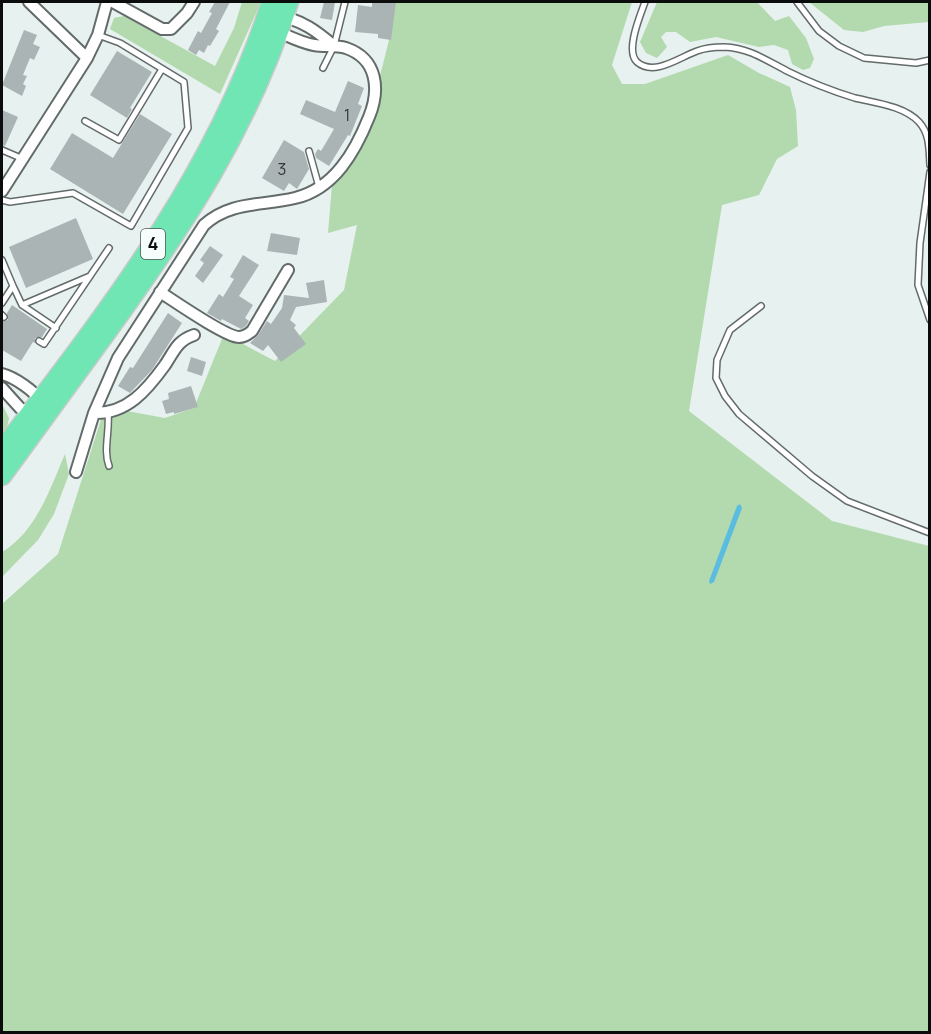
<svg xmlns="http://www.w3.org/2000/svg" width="931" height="1034" font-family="Manrope,sans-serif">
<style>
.green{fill:#b2daae}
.water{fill:#59bce0}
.building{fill:#aab4b4}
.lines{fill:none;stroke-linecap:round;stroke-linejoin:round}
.lane-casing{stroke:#636b6a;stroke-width:8}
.street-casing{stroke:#636b6a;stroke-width:14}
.highway-casing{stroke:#c9caca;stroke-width:21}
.lane{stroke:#fff;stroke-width:5}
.street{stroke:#fff;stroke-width:10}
.highway{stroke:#6fe6b3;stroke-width:18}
.labels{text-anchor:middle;stroke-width:6;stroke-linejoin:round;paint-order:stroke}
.number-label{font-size:16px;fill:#323736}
.shield{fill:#f5fefc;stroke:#505554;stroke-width:1.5}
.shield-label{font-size:18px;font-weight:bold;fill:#0a0d0c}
</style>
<rect width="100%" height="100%" fill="#e7f1ef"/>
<!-- green -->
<path class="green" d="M 242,2 L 261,2 L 220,94 L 110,29 L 114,18 L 124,16 L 215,66 L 234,28 Z
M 392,2 L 632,2 L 612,65 L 622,84 L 645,84 L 728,55 L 759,73 L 790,87 L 796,110 L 798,146 L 777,159 L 759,195 L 722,205 L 689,411 L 832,521 L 929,546 L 929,1032 L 2,1032 L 2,604 L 58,554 L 105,407 L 165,418 L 194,408 L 224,334 L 275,361 L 344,290 L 357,225 L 328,233 L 332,185 L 343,170 L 370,116 L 392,28 Z
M 657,2 L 757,2 L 775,21 L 789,16 L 806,38 L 814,59 L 810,68 L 803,70 L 792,64 L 788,50 L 774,45 L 759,47 L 716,37 L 690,42 L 676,32 L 666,32 L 661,37 L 667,47 L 657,58 L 646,53 L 640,42 Z
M 809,2 L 929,2 L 929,22 L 884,26 L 863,32 L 844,30 Z
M 2,404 L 9,418 L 5,437 L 2,441 Z
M 65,454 L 69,474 L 54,514 L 38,540 L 2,577 L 2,552 C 36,532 50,489 65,454 Z"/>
<!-- water -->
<path class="water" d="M 740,504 L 742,508 L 714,582 L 710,584 L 709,581 L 737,506 Z"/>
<!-- building -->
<path class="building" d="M 215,2 L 230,2 L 216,29 L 219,31 L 210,46 L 208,45 L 204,53 L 199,50 L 196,55 L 188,50 L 198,31 L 201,33 L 212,13 L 209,12 Z
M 324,2 L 335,2 L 332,20 L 320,18 Z
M 372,2 L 396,2 L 391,40 L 378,38 L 378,34 L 355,32 L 358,5 L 372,7 Z
M 24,30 L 37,35 L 33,44 L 40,47 L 34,60 L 30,58 L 23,75 L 27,76 L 23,84 L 26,86 L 22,96 L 2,85 Z
M 117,51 L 152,72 L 130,108 L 132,109 L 127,118 L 90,95 Z
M 348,81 L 364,88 L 358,104 L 362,106 L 350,136 L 348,135 L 329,166 L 316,158 L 315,154 L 318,149 L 321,151 L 334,129 L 300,114 L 306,100 L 335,112 Z
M 2,110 L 18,117 L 5,146 L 2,145 Z
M 140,114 L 172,134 L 123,214 L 50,169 L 72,133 L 113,158 Z
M 284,140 L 304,152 L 309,169 L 297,189 L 289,183 L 284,191 L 262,178 Z
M 76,218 L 93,259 L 26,288 L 9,247 Z
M 271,233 L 300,238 L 297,255 L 267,251 Z
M 210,246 L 223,255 L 203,283 L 195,276 L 204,263 L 200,260 Z
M 243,255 L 259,265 L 239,296 L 253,305 L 245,318 L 249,321 L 246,326 L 241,329 L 222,319 L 221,321 L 207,313 L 219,294 L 223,297 L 234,279 L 230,277 Z
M 324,280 L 327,302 L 296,307 L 290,320 L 296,325 L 294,328 L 306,344 L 281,362 L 268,345 L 263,351 L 250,343 L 258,335 L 267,321 L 271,324 L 282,308 L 284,295 L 309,298 L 306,283 Z
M 12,305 L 47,329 L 42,337 L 35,338 L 35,343 L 33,342 L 21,361 L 2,350 L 2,321 L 8,320 L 7,313 Z
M 168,313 L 182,323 L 152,370 L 130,393 L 118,386 L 130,367 L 133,368 Z
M 191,357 L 206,362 L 202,376 L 187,371 Z
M 191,386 L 198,407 L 174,414 L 174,412 L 166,414 L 162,401 L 169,399 L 168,393 Z"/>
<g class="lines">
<defs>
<path id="lane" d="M 645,2 C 640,16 625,51 637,62 C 654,77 680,57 697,51 C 705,48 715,47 724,47 C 749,48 766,60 787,71 C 809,82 832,91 855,98 C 876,103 904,106 919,122 C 930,134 929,150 930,165
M 797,2 L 819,31 L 839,46 L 864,58 L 916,63 L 930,60
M 323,68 L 334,46 L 345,2
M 85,121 L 119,140 L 162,69
M 2,150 L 23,159
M 309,151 L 319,187
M 930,172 L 920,243 L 918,285 L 930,320
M 2,200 L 10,202 L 73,193 L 131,226 L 188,128 L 184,82 L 120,43 L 98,35
M 2,260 L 13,286 L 2,303
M 13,286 L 22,305 L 56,328
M 22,305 L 90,276
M 761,306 L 730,330 L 717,360 L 716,378 L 725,396 L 739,414 L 812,476 L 847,501 L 930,533
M 2,315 L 4,317
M 39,341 L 44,344 L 109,248
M 108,413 C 110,431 103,450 109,466"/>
<path id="street" d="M 29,2 L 87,58
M 113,2 L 162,29 L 171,29 L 187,13 L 194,2
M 279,17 C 300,18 319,33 334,46
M 2,191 L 87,58 L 98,35 L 107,2
M 160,292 C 174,301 226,337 239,337 C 245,337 248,334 252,331 L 288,270
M 2,374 C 14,377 35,391 41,402
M 2,388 L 20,408 L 33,414
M 94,413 C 127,414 147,390 165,365 C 175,350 177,341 194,335
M 76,472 L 94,413 L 118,358 L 204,225 C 230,201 262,206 295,198 C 334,189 355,152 369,117 C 380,90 378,59 346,48 C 335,45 325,47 314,45 C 302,43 290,37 279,32 L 276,28"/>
<path id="highway" d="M 2,450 C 110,308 216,174 271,2
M 2,476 C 37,428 72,380 107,332 C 184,226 249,128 289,2"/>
</defs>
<!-- lane casing -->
<use href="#lane" class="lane-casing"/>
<!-- street casing -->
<use href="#street" class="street-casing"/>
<!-- highway casing -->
<use href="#highway" class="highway-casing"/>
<!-- lane -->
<use href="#lane" class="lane"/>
<!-- street -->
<use href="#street" class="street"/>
<!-- highway -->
<use href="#highway" class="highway"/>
</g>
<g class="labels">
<!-- number labels -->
<g class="number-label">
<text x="347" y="121">1</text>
<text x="282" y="175">3</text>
</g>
<!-- shield labels -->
<rect class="shield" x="141" y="229" width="24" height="30" rx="4.5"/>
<g class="shield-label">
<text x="153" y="250">4</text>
</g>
</g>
<!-- border -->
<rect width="931" height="1034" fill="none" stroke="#0a0d0c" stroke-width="6"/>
</svg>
